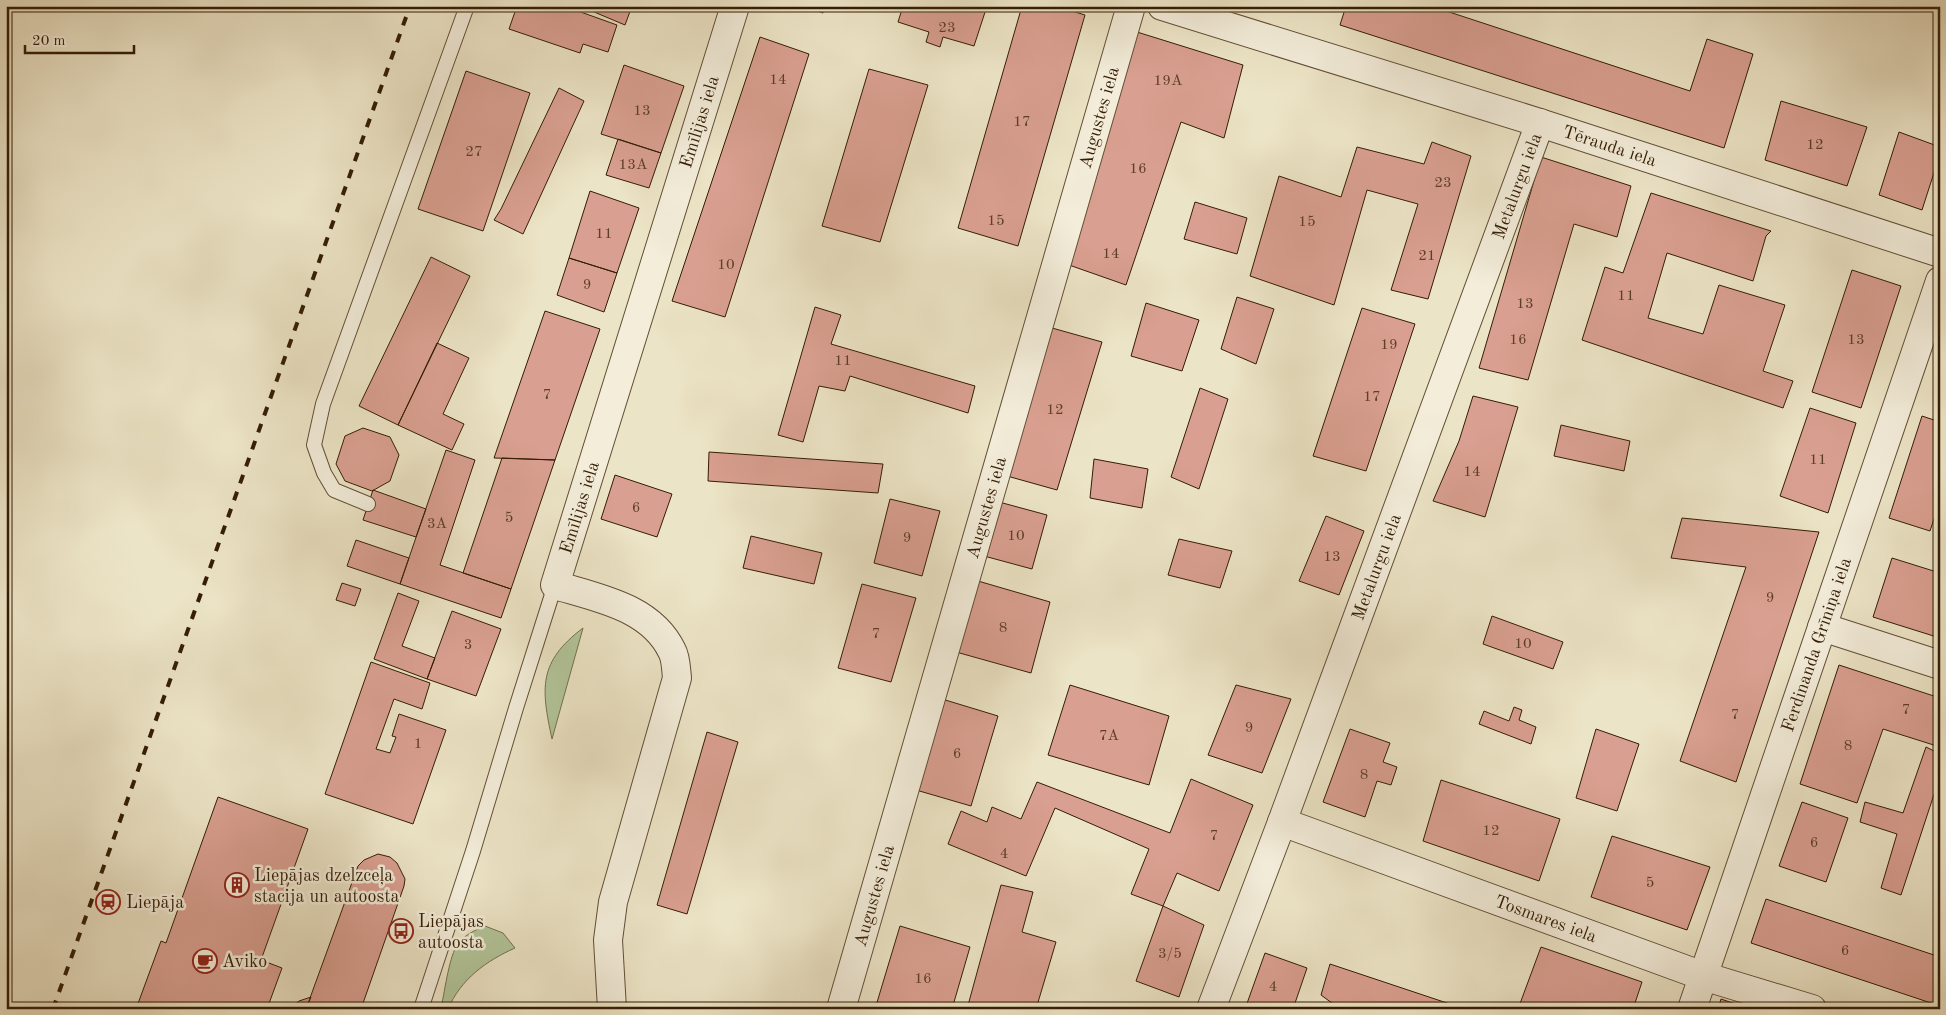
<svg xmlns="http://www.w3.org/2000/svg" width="1946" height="1015" font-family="'Old Standard TT',serif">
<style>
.green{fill:#b2c599;stroke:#73714f}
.building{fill:#d99f90;stroke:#341d05}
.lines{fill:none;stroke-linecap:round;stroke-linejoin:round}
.lane-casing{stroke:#624f35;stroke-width:16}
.street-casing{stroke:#624f35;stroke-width:30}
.lane{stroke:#f3edda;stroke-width:14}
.street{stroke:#f3edda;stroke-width:28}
.rail{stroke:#341d05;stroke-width:4;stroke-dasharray:9 9;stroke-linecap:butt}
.labels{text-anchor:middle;stroke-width:5;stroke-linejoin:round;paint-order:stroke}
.number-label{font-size:15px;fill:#5d3e28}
.street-label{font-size:18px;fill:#341d05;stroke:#f3edda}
.poi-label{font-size:18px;fill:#341d05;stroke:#f3edda;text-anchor:start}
</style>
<rect width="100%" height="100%" fill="#ece4c6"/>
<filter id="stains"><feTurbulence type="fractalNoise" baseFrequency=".004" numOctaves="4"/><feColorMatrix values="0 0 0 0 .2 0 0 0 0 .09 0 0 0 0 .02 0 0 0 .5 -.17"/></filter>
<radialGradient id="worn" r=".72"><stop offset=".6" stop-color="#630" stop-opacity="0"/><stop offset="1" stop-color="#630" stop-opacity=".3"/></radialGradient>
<!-- green -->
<path class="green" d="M 583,628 L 552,739 C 541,688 538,662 583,628 Z
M 485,926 L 503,933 L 515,948 C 486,961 461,979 448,1009 L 441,1009 C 444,994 449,959 456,947 C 462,936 475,930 485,926 Z"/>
<!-- building -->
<path class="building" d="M 517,6 L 564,6 L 617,25 L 608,52 L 583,44 L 580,53 L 509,29 Z
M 588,6 L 632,6 L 625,25 L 587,9 Z
M 812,6 L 825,6 L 823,13 L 811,9 Z
M 903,6 L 987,6 L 974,46 L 943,37 L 940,47 L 926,42 L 929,32 L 898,22 Z
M 1022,6 L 1056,6 L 1085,15 L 1018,246 L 958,228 Z
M 1346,6 L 1431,6 L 1690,91 L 1707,39 L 1753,54 L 1724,148 L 1340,25 Z
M 1137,32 L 1243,65 L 1224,138 L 1181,122 L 1126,285 L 1069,265 Z
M 760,37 L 809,54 L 725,317 L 672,301 Z
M 624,65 L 684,86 L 661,153 L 601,134 Z
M 869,69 L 928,85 L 880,242 L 822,226 Z
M 466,71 L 530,93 L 483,231 L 418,209 Z
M 559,88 L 584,101 L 523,234 L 494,220 L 501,209 Z
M 1781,101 L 1867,127 L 1847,186 L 1765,160 Z
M 1899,132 L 1940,147 L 1940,154 L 1922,210 L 1879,195 Z
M 618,139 L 661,153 L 649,188 L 606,175 Z
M 1432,142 L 1471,156 L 1428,299 L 1391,290 L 1418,204 L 1367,190 L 1334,305 L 1250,276 L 1279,176 L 1341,197 L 1357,147 L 1424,164 Z
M 1541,157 L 1631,186 L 1617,237 L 1574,224 L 1528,380 L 1479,368 Z
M 590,191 L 639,208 L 617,273 L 569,258 Z
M 1651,193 L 1771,231 L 1766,236 L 1753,281 L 1667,253 L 1648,318 L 1703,334 L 1719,285 L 1785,305 L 1763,371 L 1793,381 L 1783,408 L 1582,340 L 1605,267 L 1623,273 Z
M 1195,202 L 1247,218 L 1237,254 L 1184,239 Z
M 431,257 L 470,276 L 398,425 L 359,406 Z
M 569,258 L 617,273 L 604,312 L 557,295 Z
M 1852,270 L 1901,286 L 1861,408 L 1812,392 Z
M 1237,297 L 1274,309 L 1256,364 L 1221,349 Z
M 1146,303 L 1199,320 L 1182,371 L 1131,356 Z
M 815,307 L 841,315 L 831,344 L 975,386 L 968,413 L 850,376 L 845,391 L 819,386 L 803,442 L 778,435 Z
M 1362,308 L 1415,324 L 1366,471 L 1313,456 Z
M 545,311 L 600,329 L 555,460 L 494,458 Z
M 1052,328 L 1102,342 L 1057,490 L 1007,476 Z
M 437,343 L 469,358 L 443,414 L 464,424 L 452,450 L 398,425 Z
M 1200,388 L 1228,399 L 1199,489 L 1171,477 Z
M 1473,396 L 1518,407 L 1485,517 L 1433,501 L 1459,441 Z
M 1810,408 L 1856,423 L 1828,513 L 1780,496 Z
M 1922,416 L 1940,422 L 1940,501 L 1930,531 L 1889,518 Z
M 1561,425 L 1630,441 L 1624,471 L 1554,456 Z
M 363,428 L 390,437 L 399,455 L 390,481 L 372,491 L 345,481 L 336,464 L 345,436 Z
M 446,450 L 475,460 L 440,565 L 511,589 L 501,618 L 400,584 Z
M 709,452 L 883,464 L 878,493 L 708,481 Z
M 502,458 L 555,460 L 511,589 L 463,573 Z
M 1094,459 L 1148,469 L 1142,508 L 1090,498 Z
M 615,475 L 672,494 L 657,537 L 601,519 Z
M 373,490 L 426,509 L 416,537 L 363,520 Z
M 890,499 L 940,511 L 922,576 L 874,563 Z
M 999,502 L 1047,515 L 1032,569 L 984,556 Z
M 1326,516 L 1364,531 L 1339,595 L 1299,581 Z
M 1682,518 L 1819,532 L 1736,782 L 1680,761 L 1746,567 L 1671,558 Z
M 751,536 L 822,553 L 814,584 L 743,568 Z
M 1179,539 L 1232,551 L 1220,588 L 1168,575 Z
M 356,540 L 409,558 L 400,584 L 347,566 Z
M 1892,558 L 1940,573 L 1940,638 L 1873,617 Z
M 978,581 L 1050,602 L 1031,673 L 956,652 Z
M 342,583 L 361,589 L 355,606 L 336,600 Z
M 862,584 L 916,598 L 891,682 L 838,668 Z
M 398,593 L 419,601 L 402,646 L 435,658 L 427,679 L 374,659 Z
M 452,611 L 501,629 L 476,696 L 427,679 Z
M 1492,616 L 1563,642 L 1553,669 L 1483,644 Z
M 371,662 L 430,683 L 422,709 L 394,699 L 376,749 L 390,753 L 396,737 L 392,736 L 399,714 L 446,730 L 413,824 L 325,794 Z
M 1839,665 L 1940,698 L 1940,747 L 1883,729 L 1857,803 L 1800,784 Z
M 1070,685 L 1169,716 L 1149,785 L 1048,755 Z
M 1236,685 L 1291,699 L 1262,773 L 1208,755 Z
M 942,699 L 998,716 L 971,806 L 916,790 Z
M 1514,707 L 1522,710 L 1519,720 L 1536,727 L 1531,744 L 1479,724 L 1484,711 L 1509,721 Z
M 1350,729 L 1390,743 L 1383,762 L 1397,767 L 1391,785 L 1377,781 L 1365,817 L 1323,802 Z
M 1596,729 L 1639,744 L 1617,811 L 1576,798 Z
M 707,732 L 738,742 L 687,914 L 657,905 Z
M 1926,747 L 1940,754 L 1940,776 L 1901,895 L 1881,888 L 1897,834 L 1860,822 L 1865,802 L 1903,813 Z
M 1191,779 L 1253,805 L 1219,891 L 1177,873 L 1163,906 L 1131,894 L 1149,849 L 1055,808 L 1026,876 L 948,844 L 961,811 L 987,822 L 992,807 L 1021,819 L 1037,782 L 1170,833 Z
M 1441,780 L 1560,819 L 1539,881 L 1423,841 Z
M 218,797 L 308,829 L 261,960 L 282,968 L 267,1009 L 136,1009 L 161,941 L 166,943 Z
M 1802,802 L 1848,818 L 1826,882 L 1779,866 Z
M 1612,836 L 1710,867 L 1687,930 L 1591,897 Z
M 378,854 L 390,857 L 397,863 L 405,879 L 404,886 L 361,1009 L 306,1009 L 358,866 L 364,860 Z
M 1001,885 L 1033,892 L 1022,932 L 1056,942 L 1036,1009 L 967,1009 Z
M 1766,899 L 1940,957 L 1940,1006 L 1751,943 Z
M 1163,906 L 1204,925 L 1179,997 L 1136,981 Z
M 900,926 L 970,947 L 952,1009 L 875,1009 Z
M 1541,947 L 1642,982 L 1633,1009 L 1518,1009 Z
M 1265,953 L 1307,968 L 1293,1009 L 1245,1009 Z
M 1330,964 L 1465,1009 L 1340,1009 L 1321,995 Z
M 311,997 L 306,1009 L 290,1009 L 299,1001 Z
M 1721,999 L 1750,1009 L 1718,1009 Z"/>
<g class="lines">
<defs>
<path id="lane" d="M 368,504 L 334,490 L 324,473 L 314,445 L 323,404 L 467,6
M 421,1009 L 473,851 L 516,708 L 555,585"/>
<g id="street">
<path id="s1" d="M 1162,6 L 1540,123 L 1940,253"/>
<path d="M 1822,627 L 1940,665"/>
<path id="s2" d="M 1282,822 L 1703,976 L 1812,1009"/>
<path id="s3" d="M 612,1009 L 608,940 L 613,902 L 677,678 C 676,669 676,658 672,651 C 651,607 598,598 555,585 L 735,6"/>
<path id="s4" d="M 841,1009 L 1131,6"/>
<path id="s5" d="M 1211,1009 L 1282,822 L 1540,123"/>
<path id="s6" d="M 1692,1009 L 1940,281"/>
</g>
</defs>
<!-- lane casing -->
<use href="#lane" class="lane-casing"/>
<!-- street casing -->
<use href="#street" class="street-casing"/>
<!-- lane -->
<use href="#lane" class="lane"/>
<!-- street -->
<use href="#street" class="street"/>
<!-- rail -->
<path class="rail" d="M 53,1009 L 410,6"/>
</g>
<!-- icons -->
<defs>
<symbol id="building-ring" viewBox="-11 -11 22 22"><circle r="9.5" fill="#f3edda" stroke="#8f2418" stroke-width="1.5"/><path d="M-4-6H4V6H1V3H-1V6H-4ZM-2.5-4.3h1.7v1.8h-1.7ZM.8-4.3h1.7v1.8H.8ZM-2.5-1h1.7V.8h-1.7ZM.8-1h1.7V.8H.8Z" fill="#8f2418"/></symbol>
<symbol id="station-ring" viewBox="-11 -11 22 22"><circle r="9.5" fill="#f3edda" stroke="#8f2418" stroke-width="1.5"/><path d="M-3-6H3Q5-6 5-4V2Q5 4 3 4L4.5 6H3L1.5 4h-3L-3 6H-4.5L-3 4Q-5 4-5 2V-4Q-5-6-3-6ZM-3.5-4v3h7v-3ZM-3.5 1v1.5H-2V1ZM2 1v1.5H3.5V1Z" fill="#8f2418"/></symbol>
<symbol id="bus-ring" viewBox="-11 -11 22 22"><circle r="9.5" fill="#f3edda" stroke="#8f2418" stroke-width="1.5"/><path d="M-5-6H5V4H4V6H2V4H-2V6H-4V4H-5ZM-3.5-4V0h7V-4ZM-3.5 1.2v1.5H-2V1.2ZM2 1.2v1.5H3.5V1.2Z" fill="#8f2418"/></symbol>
<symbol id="cafe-ring" viewBox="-11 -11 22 22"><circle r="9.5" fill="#f3edda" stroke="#8f2418" stroke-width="1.5"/><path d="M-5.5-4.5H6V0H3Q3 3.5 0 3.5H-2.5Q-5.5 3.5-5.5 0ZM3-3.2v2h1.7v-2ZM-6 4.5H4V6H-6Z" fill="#8f2418"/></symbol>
</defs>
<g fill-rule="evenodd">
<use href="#building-ring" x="223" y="871" width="28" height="28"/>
<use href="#station-ring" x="94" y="888" width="28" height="28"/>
<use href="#bus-ring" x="387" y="917" width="28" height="28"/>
<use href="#cafe-ring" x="191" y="947" width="28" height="28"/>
</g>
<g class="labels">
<!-- number labels -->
<g class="number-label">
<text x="947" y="32">23</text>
<text x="778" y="84">14</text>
<text x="1168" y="85">19A</text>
<text x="642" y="115">13</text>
<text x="1022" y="126">17</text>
<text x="1815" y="149">12</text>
<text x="474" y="156">27</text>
<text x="633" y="169">13A</text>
<text x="1138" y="173">16</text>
<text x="1443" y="187">23</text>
<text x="996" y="225">15</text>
<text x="1307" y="226">15</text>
<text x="604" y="238">11</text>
<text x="1111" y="258">14</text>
<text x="1427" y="260">21</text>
<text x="726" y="269">10</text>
<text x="587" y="289">9</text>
<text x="1626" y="300">11</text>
<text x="1525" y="308">13</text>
<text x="1518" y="344">16</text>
<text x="1856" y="344">13</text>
<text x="1389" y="349">19</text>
<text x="843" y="365">11</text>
<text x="547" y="399">7</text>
<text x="1372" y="401">17</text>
<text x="1055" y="414">12</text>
<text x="1818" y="464">11</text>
<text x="1472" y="476">14</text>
<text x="636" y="512">6</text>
<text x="509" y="522">5</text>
<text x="437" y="528">3A</text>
<text x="1016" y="540">10</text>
<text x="907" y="542">9</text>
<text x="1332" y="561">13</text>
<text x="1770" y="602">9</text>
<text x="1003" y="632">8</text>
<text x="876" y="638">7</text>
<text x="1523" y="648">10</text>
<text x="468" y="649">3</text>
<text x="1906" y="714">7</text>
<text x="1735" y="719">7</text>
<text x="1249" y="732">9</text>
<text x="1109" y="740">7A</text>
<text x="418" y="748">1</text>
<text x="1848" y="750">8</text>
<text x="957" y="758">6</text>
<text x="1364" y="779">8</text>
<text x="1491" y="835">12</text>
<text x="1214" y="840">7</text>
<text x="1814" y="847">6</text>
<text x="1004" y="858">4</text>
<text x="1650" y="887">5</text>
<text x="1845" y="955">6</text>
<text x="1170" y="958">3/5</text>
<text x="923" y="983">16</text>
<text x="1273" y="991">4</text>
</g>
<!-- street labels -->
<g class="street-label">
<text dy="6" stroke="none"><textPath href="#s4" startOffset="928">Augustes iela</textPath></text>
<text dy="6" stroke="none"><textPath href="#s3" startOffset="992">Emīlijas iela</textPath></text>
<text dy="6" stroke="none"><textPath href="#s1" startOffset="469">Tērauda iela</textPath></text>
<text dy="6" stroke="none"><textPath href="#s5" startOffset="878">Metalurgu iela</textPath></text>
<text dy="6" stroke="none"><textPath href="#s3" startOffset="588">Emīlijas iela</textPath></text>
<text dy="6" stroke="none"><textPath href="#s4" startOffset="522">Augustes iela</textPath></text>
<text dy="6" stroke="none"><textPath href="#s5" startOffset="472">Metalurgu iela</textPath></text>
<text dy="6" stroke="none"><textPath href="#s6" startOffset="385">Ferdinanda Grīniņa iela</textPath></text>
<text dy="6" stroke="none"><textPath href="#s4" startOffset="118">Augustes iela</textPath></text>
<text dy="6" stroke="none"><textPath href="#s2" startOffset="281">Tosmares iela</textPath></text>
</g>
<!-- poi labels -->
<g class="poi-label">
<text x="254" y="881">Liepājas dzelzceļa<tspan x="254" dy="21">stacija un autoosta</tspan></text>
<text x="126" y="908">Liepāja</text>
<text x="418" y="927">Liepājas<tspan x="418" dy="21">autoosta</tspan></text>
<text x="222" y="967">Aviko</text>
</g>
</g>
<!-- margin -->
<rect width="1946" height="1015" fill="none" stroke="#ece4c6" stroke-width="25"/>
<rect x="8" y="8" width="1931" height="1000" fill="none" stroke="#341d05" stroke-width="2.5"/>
<rect x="12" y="12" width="1921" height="990" fill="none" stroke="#341d05"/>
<!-- scale -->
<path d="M25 45v8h109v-8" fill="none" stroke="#341d05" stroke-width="2.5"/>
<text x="32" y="45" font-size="15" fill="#341d05" stroke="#f3edda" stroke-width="4" paint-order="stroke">20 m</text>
<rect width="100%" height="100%" filter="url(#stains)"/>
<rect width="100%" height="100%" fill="url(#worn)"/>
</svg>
